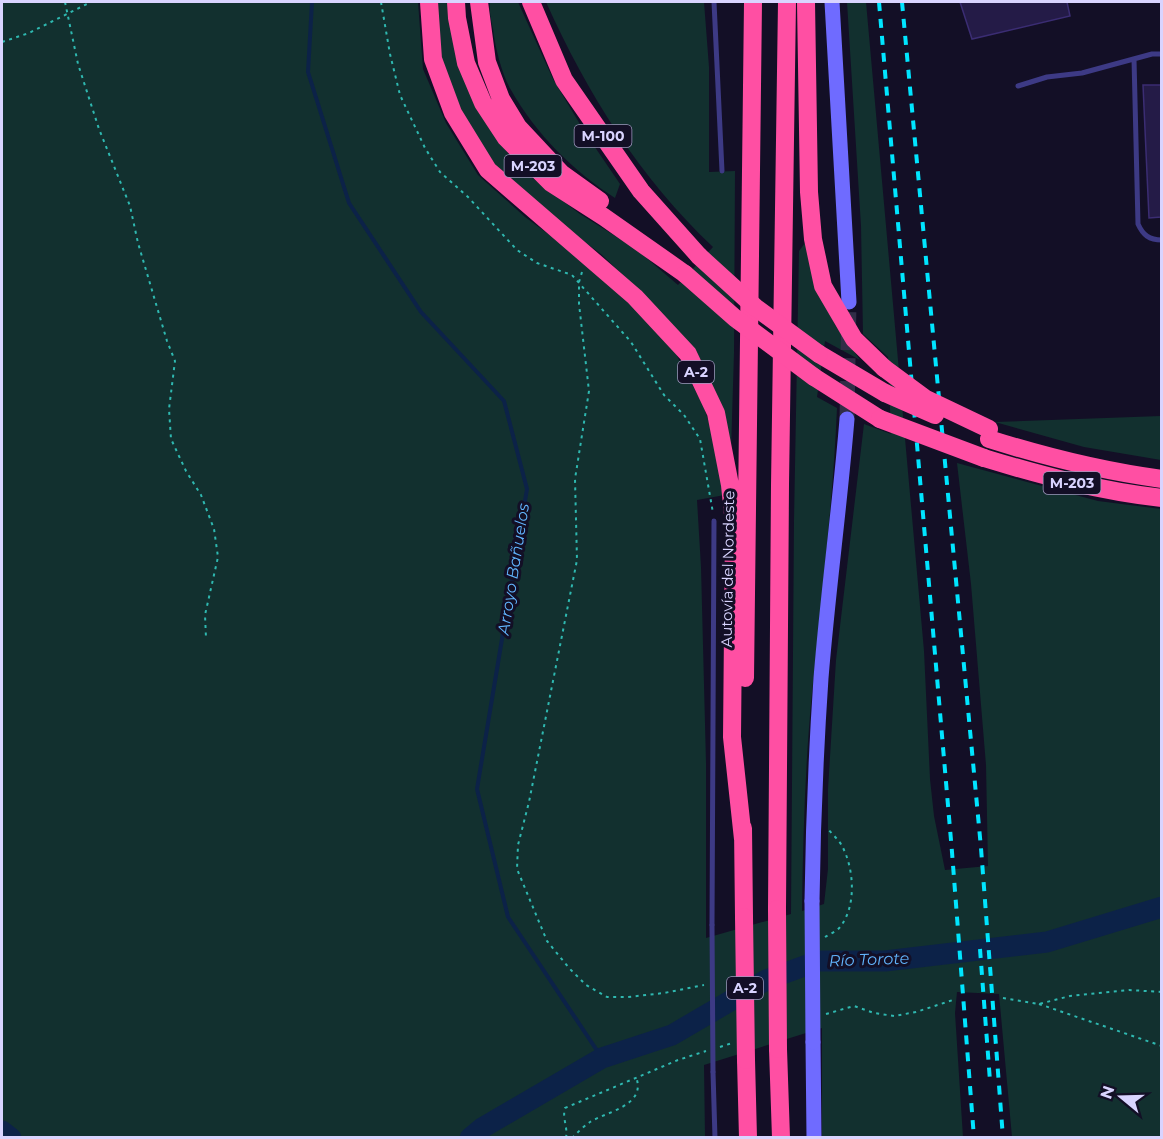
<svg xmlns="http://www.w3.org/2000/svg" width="1163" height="1139" font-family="Montserrat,sans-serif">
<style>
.green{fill:#12302f}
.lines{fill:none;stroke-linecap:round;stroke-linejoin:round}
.stream{stroke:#0c2248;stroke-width:4}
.river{stroke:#0c2248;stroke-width:21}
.building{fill:#241b47;stroke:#3b2d73;stroke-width:1.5}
.secondary-tunnel{stroke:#312d47;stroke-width:15;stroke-dasharray:15 8;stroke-linecap:butt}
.path{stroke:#2fb8b0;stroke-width:2;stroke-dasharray:3 4.5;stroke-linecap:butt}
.lane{stroke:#3d3a85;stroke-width:5}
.secondary{stroke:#6f6bff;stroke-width:15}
.highway{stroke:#ff4fa3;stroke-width:18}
.rail{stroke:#00e5ff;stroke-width:4;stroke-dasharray:9 8;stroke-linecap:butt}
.lane-bridge{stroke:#3d3a85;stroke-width:5}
.secondary-bridge{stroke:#6f6bff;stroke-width:15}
.highway-bridge{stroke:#ff4fa3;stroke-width:18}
.labels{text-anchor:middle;stroke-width:6;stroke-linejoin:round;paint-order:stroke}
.shield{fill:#130f26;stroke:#9e99be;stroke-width:1.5}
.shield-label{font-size:14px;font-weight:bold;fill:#d9d4ff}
.street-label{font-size:15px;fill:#d9d4ff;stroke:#130f26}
.water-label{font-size:16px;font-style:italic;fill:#62b6ff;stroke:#130f26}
</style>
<rect width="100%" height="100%" fill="#130f26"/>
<!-- green -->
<path class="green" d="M 2,2 L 418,2 L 423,69 L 446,123 L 478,175 L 525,217 L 599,271 L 668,339 L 703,405 L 719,451 L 725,495 L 697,500 L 701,567 L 706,763 L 706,938 L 791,914 L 794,521 L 799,251 L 805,243 L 820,290 L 835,325 L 860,360 L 825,341 L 817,397 L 837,408 C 833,504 821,598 812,693 C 805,766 803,838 802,911 L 824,904 L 828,869 L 828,789 L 836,660 L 864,424 L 891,434 L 888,357 L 863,334 L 861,226 L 847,2 L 866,2 L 924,651 L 930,779 L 934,816 L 945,870 L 988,866 L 986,765 L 971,584 L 957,463 L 1098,501 L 1161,509 L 1161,1137 L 1012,1137 L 999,994 L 957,992 L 955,1013 L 963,1137 L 822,1137 L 822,1028 L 704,1065 L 705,1137 L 2,1138 Z
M 435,2 L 448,2 L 455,54 L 467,86 L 489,128 L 519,168 L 580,214 L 636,249 L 678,285 L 713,247 C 639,177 587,93 546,2 L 704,2 L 709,67 L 709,172 L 735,171 L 734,353 L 731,451 L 652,303 L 601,254 L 535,205 L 496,169 L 450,99 L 436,46 Z
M 490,2 L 518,2 L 553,79 L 584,131 L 620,184 L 615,198 C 573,171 536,134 511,90 C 502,75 495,47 493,29 C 491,20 489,11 490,2 Z
M 1161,416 L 1161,460 L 1084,447 L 995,422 Z"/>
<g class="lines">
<!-- stream -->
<path class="stream" d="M 312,2 L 308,72 L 349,203 L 421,312 L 504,401 L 527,489 L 477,789 L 508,917 L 602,1058"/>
<!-- river -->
<path class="river" d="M 2,1131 L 11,1138
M 470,1138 L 482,1128 L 602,1058 L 672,1035 L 766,980 L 818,961 L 885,961 L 1047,942 L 1162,907"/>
</g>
<!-- building -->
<path class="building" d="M 960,2 L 1067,2 L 1070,16 L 972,39 Z
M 1143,85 L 1161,85 L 1161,217 L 1149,218 Z"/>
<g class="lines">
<!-- secondary-tunnel -->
<path class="secondary-tunnel" d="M 847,419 L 849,302"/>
<!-- path -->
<path class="path" d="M 65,2 L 78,64 L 99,129 L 130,206 L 138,243 L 167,341 L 175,361 L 169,409 L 171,439 L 186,471 L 201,495 L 214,529 L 218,557 L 205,615 L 206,638
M 381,2 L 390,54 L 400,95 L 425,148 L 440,172 L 468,197 L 517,250 L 537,263 L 572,275 L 631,342 L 664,395 L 684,415 L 700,439 L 713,513
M 2,42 L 29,33 L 91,2
M 582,272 L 579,282 L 579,304 L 589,391 L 575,479 L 577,560 L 529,802 L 518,845 L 517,869 L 547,941 L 569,968 L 586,985 L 607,997 L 628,997 L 664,993 L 704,985
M 825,937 C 830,934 837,931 840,927 C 857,906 854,868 842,846 C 839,840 832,834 827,828
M 1003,998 L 1039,1004 L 1070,996 L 1129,990 L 1162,992
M 1039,1004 L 1162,1046
M 826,1014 L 854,1006 L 874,1013 L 894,1016 L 916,1012 L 953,1000
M 720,1047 L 732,1043
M 566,1138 C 568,1127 562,1118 565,1108 L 678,1060 L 706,1051
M 572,1138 C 578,1132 584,1126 590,1122 C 606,1112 644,1106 637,1080"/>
<!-- lane -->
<path class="lane" d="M 714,2 L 722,171
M 1134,59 L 1138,224 C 1143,235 1149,240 1162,240
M 1018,86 L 1047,77 L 1082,73 L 1152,54 L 1162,54
M 712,925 L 714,521
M 713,1072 L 715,1138"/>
<!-- secondary -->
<path class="secondary" d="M 832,2 L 849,302
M 812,901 C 813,827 816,752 821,678 C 828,591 840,505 847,419
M 813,1042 L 814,1138"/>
<!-- highway -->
<path class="highway" d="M 429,2 L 433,59 L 453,113 L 488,170 L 635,297 L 688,354 L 716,413 L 730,485 L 734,524 L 732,737 L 743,839
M 456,2 L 457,18 L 466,63 L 483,103 L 506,138 L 551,183 L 604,217 L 685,274
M 479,2 L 487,62 L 501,99 L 518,127 L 561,173 L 600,201
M 531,2 L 564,80 L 641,191 L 699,256
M 806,2 L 809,192 L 813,239 L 823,286 L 854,339 L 884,368
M 819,354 L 885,393
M 814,377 L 880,419
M 989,439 C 1046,457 1102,471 1162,479
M 984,458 C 1043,476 1100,491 1162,498
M 745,678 L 753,2
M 743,828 L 744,917
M 777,909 L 780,485 L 787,2
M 778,1049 L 781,1138
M 746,1060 L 748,1138"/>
<!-- rail -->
<path class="rail" d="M 879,2 L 952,852 L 974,1138
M 902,2 L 981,848 L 1003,1138
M 980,949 L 990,1081"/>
<!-- lane-bridge -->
<path class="lane-bridge" d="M 712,925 L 713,1072"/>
<!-- secondary-bridge -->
<path class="secondary-bridge" d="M 812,901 L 813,1042"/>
<!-- highway-bridge -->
<path class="highway-bridge" d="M 699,256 L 755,307 L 819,354
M 685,274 L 735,318 L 814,377
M 884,368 L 926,399 L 989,429
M 885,393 L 935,415
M 880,419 L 984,458
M 777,909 L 778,1049
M 744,917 L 746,1060"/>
</g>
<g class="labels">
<!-- shield labels -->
<g class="shield">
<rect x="574.5" y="125" width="57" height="22" rx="4.5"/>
<rect x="504.5" y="155" width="57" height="22" rx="4.5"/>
<rect x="678" y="361" width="36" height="22" rx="4.5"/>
<rect x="1043.5" y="472" width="57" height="22" rx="4.5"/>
<rect x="727" y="977" width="36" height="22" rx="4.5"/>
</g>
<g class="shield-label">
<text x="603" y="141">M-100</text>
<text x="533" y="171">M-203</text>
<text x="696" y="377">A-2</text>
<text x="1072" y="488">M-203</text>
<text x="745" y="993">A-2</text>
</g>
<!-- street labels -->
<g class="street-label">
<text transform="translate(728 569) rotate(-89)" y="5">Autovía del Nordeste</text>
</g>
<!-- water labels -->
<g class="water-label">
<text transform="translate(513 569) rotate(-81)" y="6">Arroyo Bañuelos</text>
<text transform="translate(869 959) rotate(-2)" y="6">Río Torote</text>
</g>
</g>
<!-- border -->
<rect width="1163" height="1139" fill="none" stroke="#d9d4ff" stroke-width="6"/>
<!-- north arrow -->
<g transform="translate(1121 1097) rotate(289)" stroke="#130f26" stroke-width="4.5" paint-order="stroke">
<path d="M0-4.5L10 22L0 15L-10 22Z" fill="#d9d4ff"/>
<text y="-9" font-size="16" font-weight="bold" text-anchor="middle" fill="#d9d4ff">N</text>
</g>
</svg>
